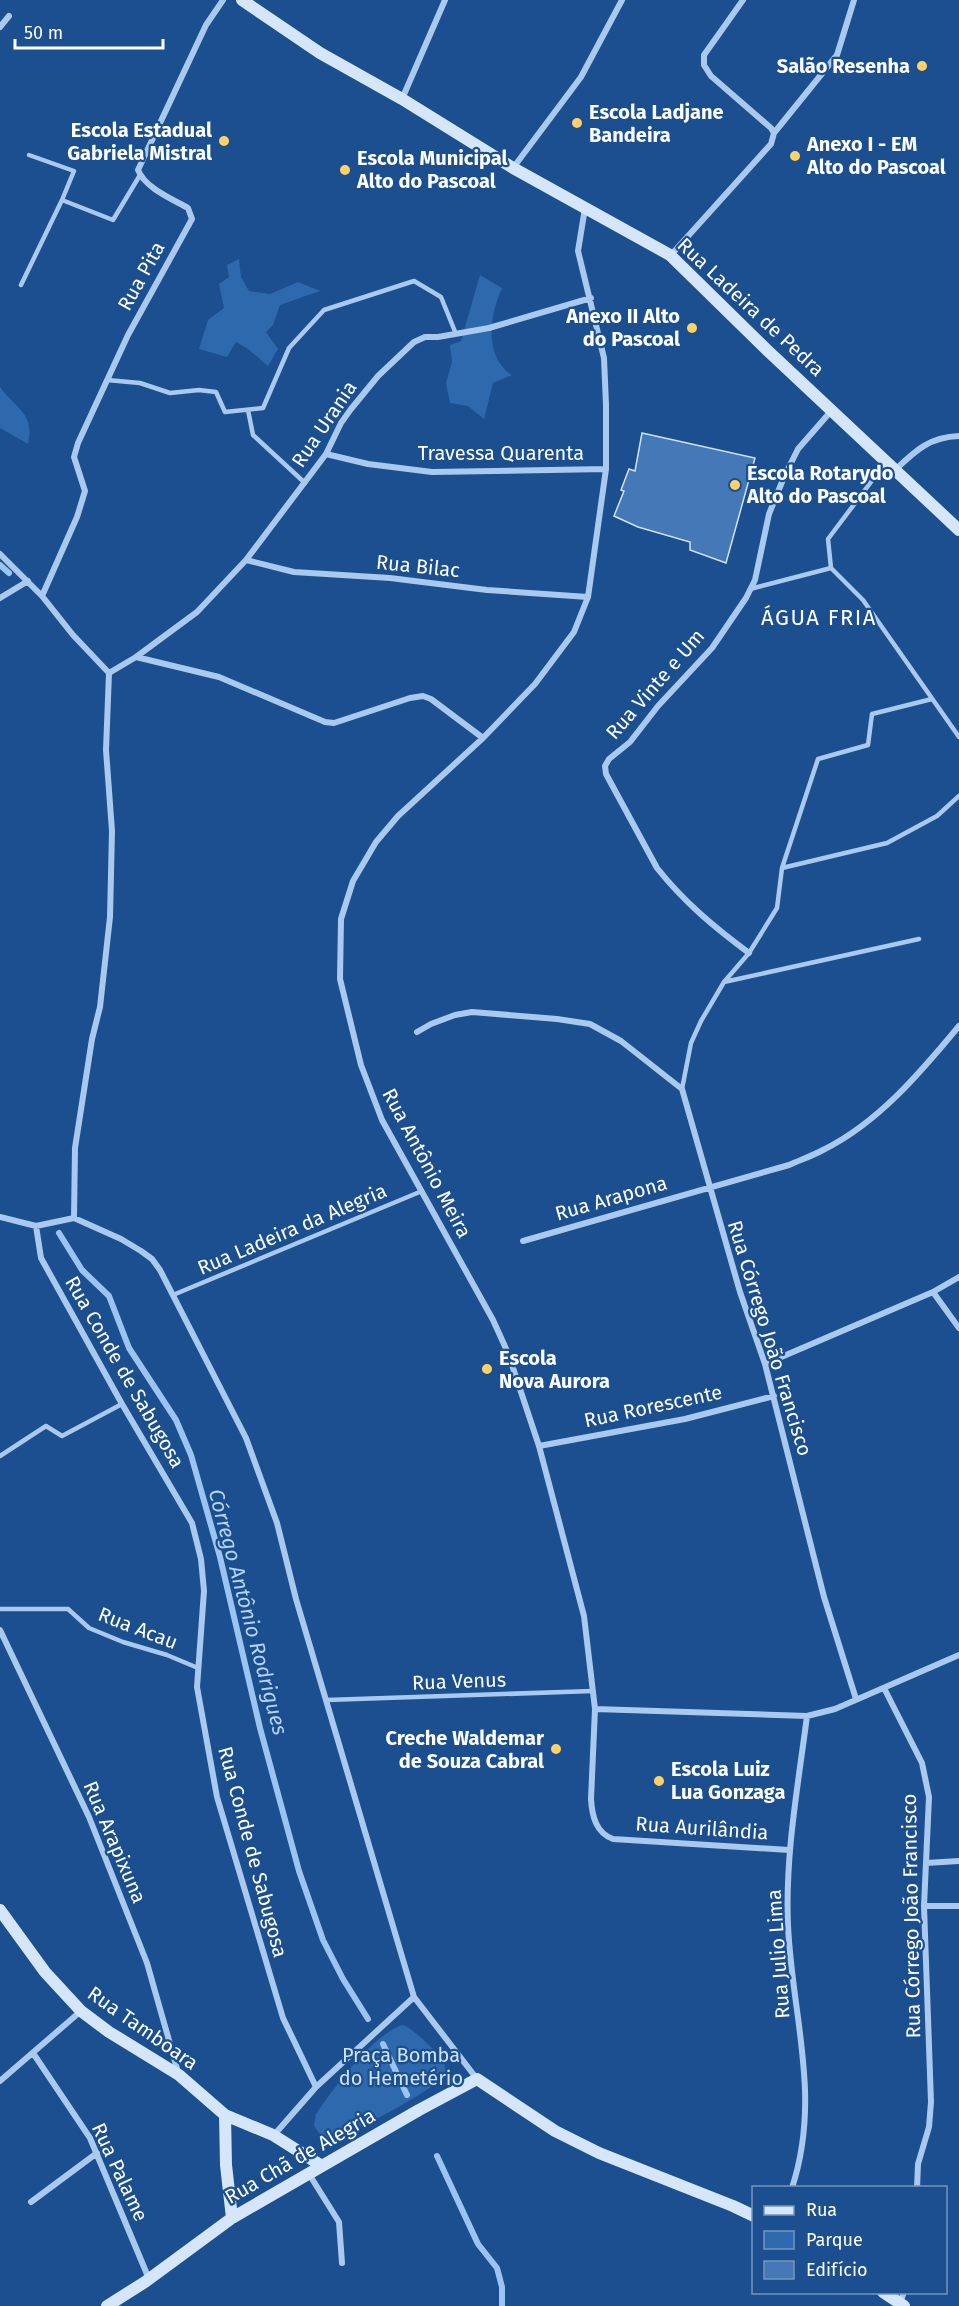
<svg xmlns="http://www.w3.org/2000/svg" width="959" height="2306" font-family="'Fira Sans',sans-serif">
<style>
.green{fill:#2e69ad}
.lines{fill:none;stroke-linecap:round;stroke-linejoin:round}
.stream{stroke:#9cc4f0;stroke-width:6}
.building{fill:#4478b7;stroke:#cfe3fa;stroke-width:1.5}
.lane{stroke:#a9c9ee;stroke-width:4.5}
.street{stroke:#a9c9ee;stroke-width:6}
.secondary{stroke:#d6e6fa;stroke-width:12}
.poi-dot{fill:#ffd166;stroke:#1b4f8f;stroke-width:2}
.labels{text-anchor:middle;stroke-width:4.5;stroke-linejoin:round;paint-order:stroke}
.poi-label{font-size:20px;font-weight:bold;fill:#fff;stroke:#1b4f8f;text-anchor:start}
.street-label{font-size:20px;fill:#fff;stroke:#1b4f8f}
.park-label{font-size:20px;fill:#cfe3fa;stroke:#1b4f8f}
.water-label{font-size:21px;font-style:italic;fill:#b5d3f5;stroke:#1b4f8f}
.quarter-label{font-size:22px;letter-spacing:1.5px;fill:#fff;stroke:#1b4f8f}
</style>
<rect width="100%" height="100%" fill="#1b4f8f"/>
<!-- green -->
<path class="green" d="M 239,259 L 241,277 L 249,291 L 270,294 L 298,282 L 320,291 L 280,305 L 273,325 L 266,332 L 278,349 L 268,366 L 248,349 L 236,342 L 227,357 L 199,349 L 208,320 L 224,308 L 219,284 L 229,277 L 227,265 Z
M 480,275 L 502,288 C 490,314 483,357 512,375 L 493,383 L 484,419 L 468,406 L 450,403 L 446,383 L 452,362 L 450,345 L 461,341 Z
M 0,387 C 16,409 35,413 28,444 L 0,428 Z
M 402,2025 C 411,2026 440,2054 444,2063 C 446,2068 445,2072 444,2077 C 434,2089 345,2138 331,2139 C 327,2140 325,2138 322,2137 L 314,2126 L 316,2114 C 335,2087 370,2037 402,2025 Z"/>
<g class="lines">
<!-- stream -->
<path class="stream" d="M 0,565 L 9,573
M 59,1233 L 82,1270 L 109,1296 L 129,1348 L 176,1420 L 191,1455 L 220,1557 L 260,1728 L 299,1871 L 323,1940 L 343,1979 L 368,2019
M 383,2044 L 407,2095
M 437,2156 L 478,2244 L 497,2268 L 502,2287 L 502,2306"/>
</g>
<!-- building -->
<path class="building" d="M 642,433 L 755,458 L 726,563 L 690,550 L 690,542 L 638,527 L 614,516 L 624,491 L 621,490 L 629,469 L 635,471 Z"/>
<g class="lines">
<!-- lane -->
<path class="lane" d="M 29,155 L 74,171 L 62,200 L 113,220 L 140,175
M 21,285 L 62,200
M 107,380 L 140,383 L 170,393 L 199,390 L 216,392 L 225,412 L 263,408 L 289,348 L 324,310 L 414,281 L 441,297 L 456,334
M 248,410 L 253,435 L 305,483
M 831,568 L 863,600 L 959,737
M 750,589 L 831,568 L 828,539 L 886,462
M 782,868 L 887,843 L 937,816 L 959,796
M 724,982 L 919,939
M 682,1089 L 691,1043 L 701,1021 L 724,982 L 749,953 L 777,908 L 782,868 L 818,759 L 868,745 L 872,714 L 932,699
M 173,1295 L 422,1191
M 0,1456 L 46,1426 L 62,1436 L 122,1404
M 0,1609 L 68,1609 L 89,1628 L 123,1642 L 167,1655 L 198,1668
M 327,1700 L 593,1691"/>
<!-- street -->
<path class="street" d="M 743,0 L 704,55 L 704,65 L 711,76 L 771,128 L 774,133
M 0,27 L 9,16
M 402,99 L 445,0
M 513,168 L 581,77 L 622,0
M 585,208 L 578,251 L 604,358 L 606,405 L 606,469 L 588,597 L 574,632 L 535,684 L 483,738 L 398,816 L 376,842 L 353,881 L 341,919 L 340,979 L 361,1065 L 382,1120 L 493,1320 L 508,1353 L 539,1446 L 584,1616 L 595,1709 L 591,1799 C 592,1816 596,1833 613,1839 L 789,1850
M 671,255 L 771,144 L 774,133 L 837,55 L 854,0
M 326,454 L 368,464 L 432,472 L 606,469
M 895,470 C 915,451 929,437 959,436
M 0,554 L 42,596 L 73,635 L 109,673 L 106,750 L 112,831 L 110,917 L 100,1007 L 92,1039 L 75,1148 L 74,1218
M 246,560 L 294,572 L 390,578 L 487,590 L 588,597
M 42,596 L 77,517 L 85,491 L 74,457 L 78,443 L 128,335 L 192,219 L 188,208 C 172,199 145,188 138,170 L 206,25 L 223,0
M 0,598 L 28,581
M 136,657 L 219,677 L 325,722 L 334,723 L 410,698 L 423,696 L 431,699 L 483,738
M 109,673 L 136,657 L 197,612 L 246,560 L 326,454 L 341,423 L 351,409 L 378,376 L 414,342 L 425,337 L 438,337 L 489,328 L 591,298
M 749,953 C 714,927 684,902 657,868 L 606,774 L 605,766 L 609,759 L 630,742 L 658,706 L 712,648 L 746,598 L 755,580 L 769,514 L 784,477 L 798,449 L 832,410
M 417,1032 L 431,1024 L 455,1015 L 472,1012 L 557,1019 L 590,1024 L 621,1041 L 682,1089 L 740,1292 L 765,1364 L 824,1597 L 856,1699
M 0,1217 L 36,1226 L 74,1218 L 121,1239 L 141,1251 L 152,1259 L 160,1270 L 246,1438 L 277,1523 L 296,1599 L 414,1997 L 477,2079
M 36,1226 L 41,1258 L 122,1404 L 192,1523 L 201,1559 L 204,1591 L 197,1687 L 217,1797 L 283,2018 L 316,2087
M 523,1241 L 789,1165 C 800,1160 812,1156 823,1150 C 878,1123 921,1072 959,1026
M 933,1292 L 959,1328
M 765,1364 L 933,1292 L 959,1277
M 539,1446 L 685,1419 L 774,1396
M 0,1630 L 89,1817 L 147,1963 L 178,2072
M 884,1688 L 922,1763 L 929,1797 L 924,1906 L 931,2102 L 929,2127 L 918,2164 L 917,2188
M 595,1709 L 807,1716 L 835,1709 L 959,1655
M 926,1863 L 959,1861
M 924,1906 L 959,1906
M 33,2053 L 90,2138 L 149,2279
M 0,2081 L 81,2011
M 274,2135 L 316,2087 L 414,1997
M 309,2174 L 339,2222 L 342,2263
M 792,2188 C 822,2096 792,2017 788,1925 C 785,1855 798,1786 807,1716
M 31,2202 L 97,2153
M 900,2303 L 904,2292"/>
<!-- secondary -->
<path class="secondary" d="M 242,0 L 320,53 L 402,99 L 513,168 L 670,255 L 767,350 L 959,530
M 0,1910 L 45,1972 L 81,2011 L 109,2032 L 179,2075 L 225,2115 L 273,2135 L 322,2166
M 225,2115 L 226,2165 L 232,2218
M 883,2292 L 904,2306
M 107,2306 L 145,2282 L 232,2218 L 419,2110 L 477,2079 L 555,2131 L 599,2153 L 733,2206 L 754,2216"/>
</g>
<!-- markers -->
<g class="poi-dot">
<circle cx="922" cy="66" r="6"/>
<circle cx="577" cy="123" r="6"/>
<circle cx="224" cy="141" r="6"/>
<circle cx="795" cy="156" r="6"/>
<circle cx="345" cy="170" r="6"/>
<circle cx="692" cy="328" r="6"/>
<circle cx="735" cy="485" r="6"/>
<circle cx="487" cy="1369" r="6"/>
<circle cx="556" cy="1749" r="6"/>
<circle cx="659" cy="1781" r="6"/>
</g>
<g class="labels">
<!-- poi labels -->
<g class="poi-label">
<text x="910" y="73" text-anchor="end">Salão Resenha</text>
<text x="589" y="119">Escola Ladjane<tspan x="589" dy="23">Bandeira</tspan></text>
<text x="212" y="137" text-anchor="end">Escola Estadual<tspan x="212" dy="23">Gabriela Mistral</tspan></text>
<text x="807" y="151">Anexo I - EM<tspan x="807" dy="23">Alto do Pascoal</tspan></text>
<text x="357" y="165">Escola Municipal<tspan x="357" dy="23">Alto do Pascoal</tspan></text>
<text x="680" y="323" text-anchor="end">Anexo II Alto<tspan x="680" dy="23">do Pascoal</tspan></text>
<text x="747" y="480">Escola Rotarydo<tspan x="747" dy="23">Alto do Pascoal</tspan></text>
<text x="499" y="1365">Escola<tspan x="499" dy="23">Nova Aurora</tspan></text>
<text x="544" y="1745" text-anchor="end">Creche Waldemar<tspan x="544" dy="23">de Souza Cabral</tspan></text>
<text x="671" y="1776">Escola Luiz<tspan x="671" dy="23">Lua Gonzaga</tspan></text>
</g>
<!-- street labels -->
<g class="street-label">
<text transform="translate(141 276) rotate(-61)" y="7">Rua Pita</text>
<text transform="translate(751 307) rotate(43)" y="7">Rua Ladeira de Pedra</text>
<text transform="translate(324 424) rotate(-56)" y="7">Rua Urania</text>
<text x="501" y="460">Travessa Quarenta</text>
<text transform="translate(418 566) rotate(6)" y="7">Rua Bilac</text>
<text transform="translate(655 684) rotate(-49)" y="7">Rua Vinte e Um</text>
<text transform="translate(427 1163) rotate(62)" y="7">Rua Antônio Meira</text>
<text transform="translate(611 1198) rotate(-16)" y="7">Rua Arapona</text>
<text transform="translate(292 1229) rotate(-23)" y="7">Rua Ladeira da Alegria</text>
<text transform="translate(770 1338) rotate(73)" y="7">Rua Córrego João Francisco</text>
<text transform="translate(125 1372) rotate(60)" y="7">Rua Conde de Sabugosa</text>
<text transform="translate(653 1406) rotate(-12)" y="7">Rua Rorescente</text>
<text transform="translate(138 1628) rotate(21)" y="7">Rua Acau</text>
<text transform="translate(459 1681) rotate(-2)" y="7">Rua Venus</text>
<text transform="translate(702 1828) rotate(4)" y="7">Rua Aurilândia</text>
<text transform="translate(115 1842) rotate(67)" y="7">Rua Arapixuna</text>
<text transform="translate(253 1852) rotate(75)" y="7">Rua Conde de Sabugosa</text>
<text transform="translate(911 1916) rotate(-91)" y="7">Rua Córrego João Francisco</text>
<text transform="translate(778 1954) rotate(-94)" y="7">Rua Julio Lima</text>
<text transform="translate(143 2028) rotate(35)" y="7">Rua Tamboara</text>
<text transform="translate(300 2156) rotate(-30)" y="7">Rua Chã de Alegria</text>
<text transform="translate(120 2172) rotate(65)" y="7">Rua Palame</text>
</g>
<!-- park labels -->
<g class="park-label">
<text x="401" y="2062">Praça Bomba<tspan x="401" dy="23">do Hemetério</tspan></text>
</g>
<!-- water labels -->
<g class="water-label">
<text transform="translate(248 1612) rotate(75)" y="7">Córrego Antônio Rodrigues</text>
</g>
<!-- quarter labels -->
<g class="quarter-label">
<text x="819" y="625">ÁGUA FRIA</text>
</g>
</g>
<!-- legend -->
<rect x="752" y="2186" width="195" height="108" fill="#1b4f8f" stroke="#7695bc" stroke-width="1.5"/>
<rect x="764" y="2206" width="30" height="9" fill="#d6e6fa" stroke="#7695bc" stroke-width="1.5"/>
<text x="806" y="2216" font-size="18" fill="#ffffff">Rua</text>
<rect x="764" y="2231" width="30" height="18" fill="#2e69ad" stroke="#7695bc" stroke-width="1.5"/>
<text x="806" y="2246" font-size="18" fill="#ffffff">Parque</text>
<rect x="764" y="2261" width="30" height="18" fill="#4478b7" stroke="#7695bc" stroke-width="1.5"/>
<text x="806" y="2276" font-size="18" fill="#ffffff">Edifício</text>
<!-- scale -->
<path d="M15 39v9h148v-9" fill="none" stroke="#ffffff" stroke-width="3"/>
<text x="24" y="39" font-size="18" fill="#ffffff" stroke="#1b4f8f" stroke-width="4.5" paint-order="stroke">50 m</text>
</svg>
